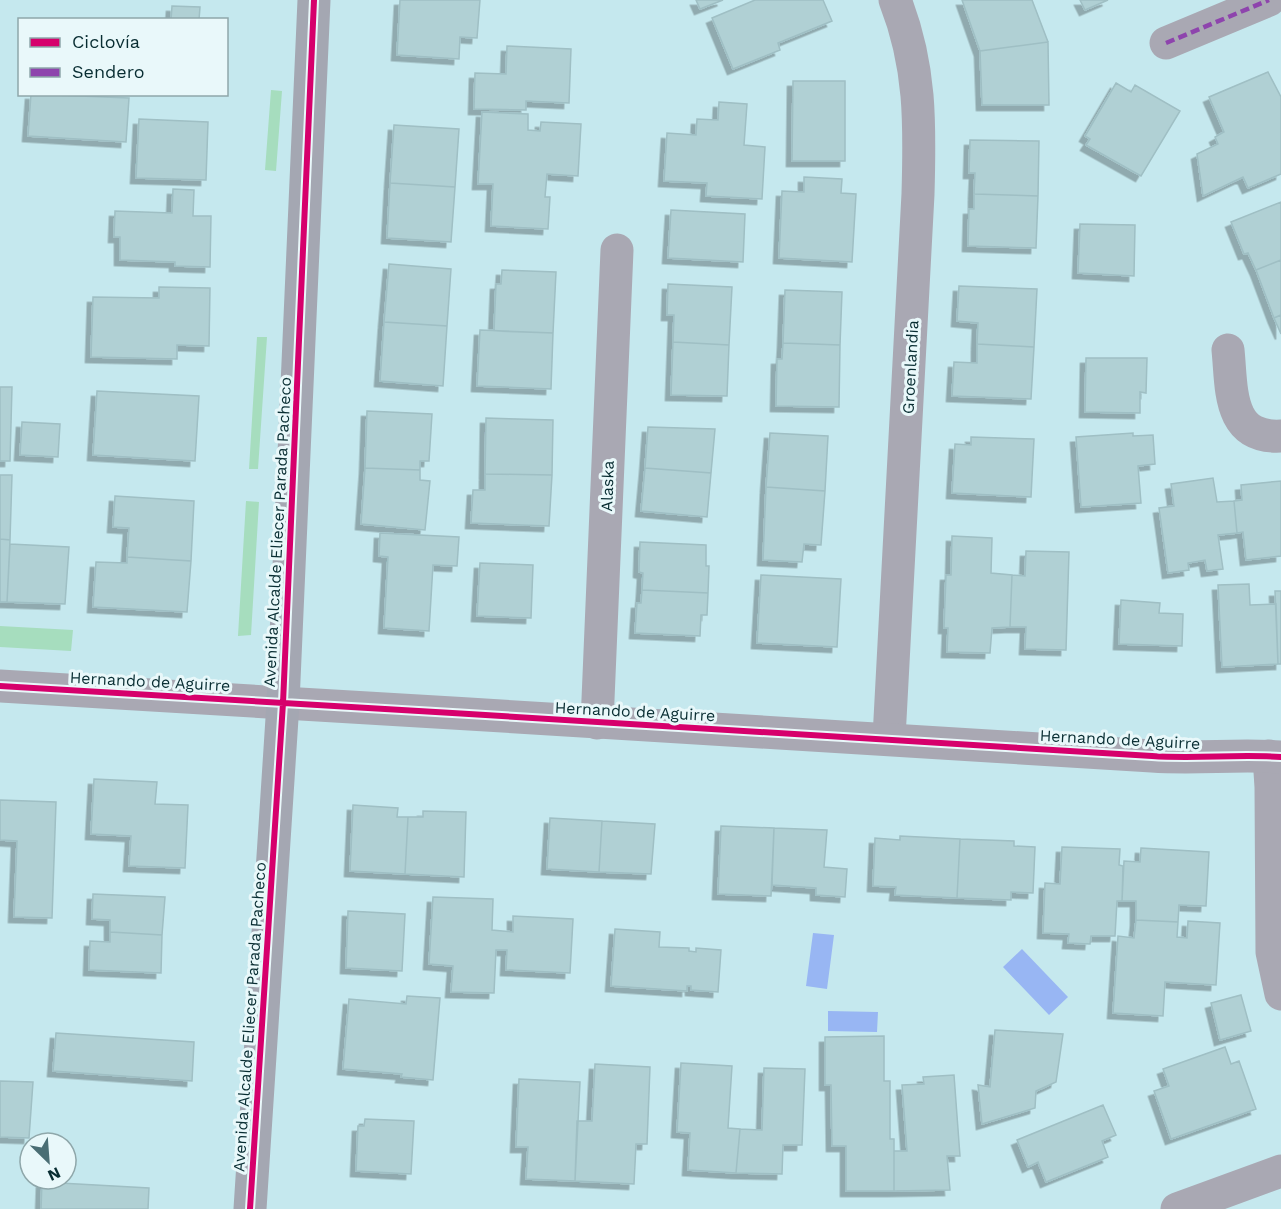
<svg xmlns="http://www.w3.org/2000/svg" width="1281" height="1209" font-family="'Work Sans',sans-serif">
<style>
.green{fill:#a6ddbe}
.water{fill:#98b6f3}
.building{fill:#b0d0d4;stroke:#9fbfc4;stroke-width:1.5;filter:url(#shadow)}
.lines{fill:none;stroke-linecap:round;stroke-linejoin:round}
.minor{stroke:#a9a8b3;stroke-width:33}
.tertiary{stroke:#a9a8b3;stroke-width:33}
.secondary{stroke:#a4a7b2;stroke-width:33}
.quiet{stroke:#8e44ad;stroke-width:4.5;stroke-dasharray:9 4.5;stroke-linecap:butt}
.cycleway-casing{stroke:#e9f8fa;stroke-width:10}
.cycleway{stroke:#d6006c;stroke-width:6}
.labels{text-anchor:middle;stroke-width:6;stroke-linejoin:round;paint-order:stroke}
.street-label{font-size:16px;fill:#082d32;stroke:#e9f8fa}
</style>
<defs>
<filter id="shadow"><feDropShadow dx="-5.5" dy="5.5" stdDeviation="0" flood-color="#0004"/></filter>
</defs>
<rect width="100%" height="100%" fill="#c5e8ee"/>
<!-- green -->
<path class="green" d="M 271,90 L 282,91 L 276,171 L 265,170 Z
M 257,337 L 267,337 L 258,469 L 249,469 Z
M 246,501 L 259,502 L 251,635 L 238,636 Z
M 0,626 L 73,630 L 71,651 L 0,647 Z"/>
<!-- water -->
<path class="water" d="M 813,933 L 834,935 L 827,989 L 806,986 Z
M 1022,949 L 1068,997 L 1049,1015 L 1003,967 Z
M 828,1011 L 878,1012 L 877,1032 L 828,1031 Z"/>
<!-- building -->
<path class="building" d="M 400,0 L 480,0 L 477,38 L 460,37 L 459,59 L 397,55 Z
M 696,0 L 723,0 L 700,9 Z
M 755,0 L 823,0 L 832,21 L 778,43 L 780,50 L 733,69 L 712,18 Z
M 962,0 L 1032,0 L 1048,42 L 980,51 Z
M 1080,0 L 1108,0 L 1085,10 Z
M 172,6 L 200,7 L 199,20 L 171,20 Z
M 1048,42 L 1049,105 L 982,105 L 980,51 Z
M 507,46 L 571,49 L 569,103 L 526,101 L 526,110 L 474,109 L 475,73 L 506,74 Z
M 1268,72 L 1281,97 L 1281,174 L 1248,188 L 1243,177 L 1203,196 L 1197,154 L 1218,144 L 1215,137 L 1224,132 L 1209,97 Z
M 793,81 L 845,81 L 845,161 L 792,161 Z
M 1116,83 L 1131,92 L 1135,85 L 1180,111 L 1141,176 L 1086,145 L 1090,139 L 1085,136 Z
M 31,94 L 129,98 L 126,142 L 28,136 Z
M 719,102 L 747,104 L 744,145 L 765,147 L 762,199 L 706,196 L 707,183 L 664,181 L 667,133 L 696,135 L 697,119 L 718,120 Z
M 482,112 L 528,114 L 528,130 L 540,131 L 541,122 L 581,124 L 578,176 L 547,174 L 545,197 L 550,197 L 548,229 L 491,226 L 493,184 L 478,184 Z
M 139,119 L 208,122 L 206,180 L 136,178 Z
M 394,125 L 459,129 L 455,187 L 390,183 Z
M 970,140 L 1039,141 L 1038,196 L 974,194 L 975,173 L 969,173 Z
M 804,177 L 842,179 L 841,193 L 856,194 L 852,262 L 779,258 L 782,191 L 804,192 Z
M 390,183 L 455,187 L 451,242 L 387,238 Z
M 173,189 L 194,190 L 193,216 L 211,216 L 210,267 L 175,266 L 175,262 L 120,260 L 120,237 L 114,237 L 115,211 L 172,213 Z
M 974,194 L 1038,196 L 1036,248 L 968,246 L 969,209 L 974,209 Z
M 1281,202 L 1281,260 L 1256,270 L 1248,253 L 1244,254 L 1231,222 Z
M 671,210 L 745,214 L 743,262 L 668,258 Z
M 1080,224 L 1135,225 L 1134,276 L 1078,273 Z
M 1281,260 L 1281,315 L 1274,318 L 1256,270 Z
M 389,264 L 451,269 L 447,326 L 384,322 Z
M 502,270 L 556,272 L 553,333 L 494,331 L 496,284 L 501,284 Z
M 668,284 L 732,287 L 729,345 L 673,342 L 674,315 L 667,315 Z
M 959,286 L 1037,289 L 1034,347 L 977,344 L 978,323 L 957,321 Z
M 159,287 L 210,288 L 209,346 L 177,345 L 177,359 L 91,357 L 93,297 L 159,298 Z
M 785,290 L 842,292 L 840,345 L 783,343 Z
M 1281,315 L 1281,334 L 1274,318 Z
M 384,322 L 447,326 L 443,386 L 380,381 Z
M 480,330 L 553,333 L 551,389 L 477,386 Z
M 673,342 L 729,345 L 727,396 L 671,395 Z
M 783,343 L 840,345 L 839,407 L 776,406 L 777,359 L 782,359 Z
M 977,344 L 1034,347 L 1031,399 L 952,396 L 954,362 L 977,363 Z
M 1086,358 L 1147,358 L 1146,393 L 1140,392 L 1140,413 L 1085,412 Z
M 0,387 L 12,387 L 10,461 L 0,461 Z
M 97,391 L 199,396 L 195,461 L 93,455 Z
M 367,411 L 432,414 L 429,461 L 420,461 L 420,470 L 365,468 Z
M 486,418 L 553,420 L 552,475 L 485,474 Z
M 22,422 L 60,424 L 58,457 L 20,455 Z
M 648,427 L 715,429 L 711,473 L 645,468 Z
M 770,433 L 828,436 L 825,491 L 766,487 Z
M 1133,433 L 1133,436 L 1153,435 L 1155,464 L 1138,466 L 1141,503 L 1081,507 L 1076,437 Z
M 971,437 L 1034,439 L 1031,497 L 952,493 L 955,444 L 971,445 Z
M 365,468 L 420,470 L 420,480 L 430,481 L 425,530 L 361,524 Z
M 645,468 L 711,473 L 707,517 L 641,511 Z
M 485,474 L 552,475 L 549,526 L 471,523 L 473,490 L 485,490 Z
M 0,475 L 12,475 L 10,540 L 0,539 Z
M 1213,478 L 1217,502 L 1234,501 L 1237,533 L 1218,535 L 1223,569 L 1207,571 L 1205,560 L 1188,563 L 1189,570 L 1168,573 L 1159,508 L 1174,506 L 1171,484 Z
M 1281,481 L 1281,556 L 1246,560 L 1243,532 L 1237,533 L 1234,501 L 1242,500 L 1241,485 Z
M 766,487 L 825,491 L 821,545 L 804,544 L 802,562 L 763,560 Z
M 115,496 L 194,501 L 191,561 L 127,557 L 129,528 L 113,527 Z
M 380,533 L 459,537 L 457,566 L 433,565 L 429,631 L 384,628 L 388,557 L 379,556 Z
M 952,536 L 992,538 L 991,573 L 1012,575 L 1010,627 L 992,628 L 990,653 L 947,652 L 948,628 L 944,628 L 946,575 L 951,575 Z
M 0,539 L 10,540 L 7,602 L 0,602 Z
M 640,542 L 706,545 L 706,566 L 709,566 L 708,593 L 642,590 L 643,573 L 639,572 Z
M 10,544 L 69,547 L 65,604 L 7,602 Z
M 1026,551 L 1069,552 L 1066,650 L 1025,649 L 1026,627 L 1010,627 L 1012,575 L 1025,576 Z
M 127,557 L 191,561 L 187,612 L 93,607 L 96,562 L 127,563 Z
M 480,563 L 533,565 L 531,618 L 477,616 Z
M 761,575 L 841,579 L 837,647 L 757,643 Z
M 1249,584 L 1250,605 L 1276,604 L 1278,664 L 1222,667 L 1218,585 Z
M 642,590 L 708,593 L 707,615 L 701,615 L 700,636 L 635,633 L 637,603 L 641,603 Z
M 1275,591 L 1281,591 L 1281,664 L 1278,664 Z
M 1121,600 L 1160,603 L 1159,613 L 1183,614 L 1182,646 L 1119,644 Z
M 94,779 L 157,782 L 155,804 L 188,805 L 185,868 L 129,866 L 131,836 L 91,834 Z
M 0,800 L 56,802 L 52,918 L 14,917 L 17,841 L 0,840 Z
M 353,805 L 398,808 L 397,817 L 408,817 L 405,874 L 350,871 Z
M 423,811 L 466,812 L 464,877 L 405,874 L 408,817 L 423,817 Z
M 550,818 L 602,821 L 599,872 L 547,869 Z
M 602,821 L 655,824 L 651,874 L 599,872 Z
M 721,826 L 774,828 L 771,896 L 718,894 Z
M 774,828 L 827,830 L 824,867 L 847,869 L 845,897 L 816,895 L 816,888 L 772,885 Z
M 900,836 L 960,839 L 957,898 L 895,895 L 896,887 L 873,886 L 875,838 L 900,840 Z
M 960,839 L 1014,841 L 1014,846 L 1035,847 L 1033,893 L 1011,892 L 1011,900 L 957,898 Z
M 1062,847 L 1120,849 L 1119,865 L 1123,866 L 1122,901 L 1117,901 L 1115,936 L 1091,936 L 1090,944 L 1068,943 L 1069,934 L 1043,933 L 1045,883 L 1060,884 Z
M 1141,848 L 1209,852 L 1206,906 L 1179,905 L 1178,922 L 1136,920 L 1136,901 L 1122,901 L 1124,861 L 1140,862 Z
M 93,894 L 165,897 L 162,935 L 110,932 L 110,920 L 92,919 Z
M 433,897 L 493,899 L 492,930 L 513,932 L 513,916 L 573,919 L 570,973 L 506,970 L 507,950 L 496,950 L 494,993 L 451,992 L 453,966 L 429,964 Z
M 348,911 L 405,914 L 402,971 L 346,968 Z
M 1136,920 L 1178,922 L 1177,937 L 1187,938 L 1188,921 L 1220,923 L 1216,985 L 1165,982 L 1163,1016 L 1113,1013 L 1118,936 L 1134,938 Z
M 615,929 L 660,932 L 659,947 L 689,948 L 689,951 L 696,952 L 696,948 L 721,950 L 718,992 L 691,990 L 691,986 L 687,986 L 687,991 L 611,986 Z
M 110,932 L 162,935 L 161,973 L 89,970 L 90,941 L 110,942 Z
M 1241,995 L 1251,1031 L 1220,1040 L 1211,1003 Z
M 407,996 L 440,998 L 433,1080 L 401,1077 L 402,1074 L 343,1069 L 349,999 L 406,1004 Z
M 995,1030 L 1063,1034 L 1056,1082 L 1036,1091 L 1035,1108 L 982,1124 L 978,1085 L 990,1087 Z
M 56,1033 L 194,1042 L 192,1081 L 53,1071 Z
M 884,1036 L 884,1081 L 890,1081 L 890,1139 L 894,1139 L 894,1191 L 846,1191 L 846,1146 L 832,1146 L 831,1085 L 825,1085 L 825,1037 Z
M 1225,1047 L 1231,1064 L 1239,1061 L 1256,1109 L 1171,1139 L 1154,1091 L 1169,1086 L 1163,1069 Z
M 681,1063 L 732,1066 L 728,1128 L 740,1129 L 736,1173 L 688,1170 L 690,1133 L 677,1132 Z
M 595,1064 L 650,1067 L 647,1144 L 636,1144 L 634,1184 L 575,1181 L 577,1121 L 592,1121 Z
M 764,1068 L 805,1069 L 802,1145 L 783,1145 L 782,1174 L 736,1173 L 740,1129 L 762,1130 Z
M 954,1075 L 960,1156 L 947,1156 L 950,1190 L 894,1191 L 894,1151 L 907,1151 L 902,1085 L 924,1084 L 923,1077 Z
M 519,1079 L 580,1082 L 575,1181 L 526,1179 L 528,1147 L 516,1147 Z
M 0,1081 L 33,1082 L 29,1138 L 0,1137 Z
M 1103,1105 L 1116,1135 L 1102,1141 L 1108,1157 L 1046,1182 L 1038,1162 L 1028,1167 L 1017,1140 Z
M 365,1119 L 414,1121 L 411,1174 L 356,1171 L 358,1126 L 364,1126 Z
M 42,1182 L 149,1188 L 148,1209 L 41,1209 Z"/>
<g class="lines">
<!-- minor -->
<path class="minor" d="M 1166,43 L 1269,0
M 1228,350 C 1232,388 1227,439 1281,436
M 597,723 L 617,250
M 889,738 L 918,194 C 920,124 921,66 895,0
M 1269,756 L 1271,787 L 1272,952 L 1281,994
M 1177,1209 L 1281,1171"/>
<!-- tertiary -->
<path class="tertiary" d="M 0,686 C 384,710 768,730 1152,756 C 1195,759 1238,754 1281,757"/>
<!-- secondary -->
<path class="secondary" d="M 250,1209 L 283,703 L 314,0"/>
<!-- quiet -->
<path class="quiet" d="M 1166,43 L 1269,0"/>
<defs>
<path id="cycleway" d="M 0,686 C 384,710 768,730 1152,756 C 1195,759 1238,754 1281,757
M 250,1209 L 283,703 L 314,0"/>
</defs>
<!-- cycleway casing -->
<use href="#cycleway" class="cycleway-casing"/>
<!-- cycleway -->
<use href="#cycleway" class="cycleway"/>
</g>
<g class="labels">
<!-- street labels -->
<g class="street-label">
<text transform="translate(910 367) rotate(-87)" y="6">Groenlandia</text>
<text transform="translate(607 486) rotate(-88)" y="6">Alaska</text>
<text transform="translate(277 532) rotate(-87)" y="6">Avenida Alcalde Eliecer Parada Pacheco</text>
<text transform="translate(150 681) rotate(3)" y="6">Hernando de Aguirre</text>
<text transform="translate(635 711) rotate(3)" y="6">Hernando de Aguirre</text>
<text transform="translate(1120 739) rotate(3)" y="6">Hernando de Aguirre</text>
<text transform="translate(249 1017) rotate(-86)" y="6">Avenida Alcalde Eliecer Parada Pacheco</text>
</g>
</g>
<!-- legend -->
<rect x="18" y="18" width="210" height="78" fill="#e9f8fa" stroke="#8fa7aa" stroke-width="1.5"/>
<rect x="30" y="38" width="30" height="9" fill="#d6006c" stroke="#8fa7aa" stroke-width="1.5"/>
<text x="72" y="48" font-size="18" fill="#082d32">Ciclovía</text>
<rect x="30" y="68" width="30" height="9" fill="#8e44ad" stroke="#8fa7aa" stroke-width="1.5"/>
<text x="72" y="78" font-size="18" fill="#082d32">Sendero</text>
<!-- north arrow -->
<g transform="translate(48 1161) rotate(155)"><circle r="28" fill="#e9f8fa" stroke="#8fa7aa" stroke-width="1.5"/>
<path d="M0-4.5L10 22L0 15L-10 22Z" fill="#4a6e74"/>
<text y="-9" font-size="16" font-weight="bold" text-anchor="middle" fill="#082d32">N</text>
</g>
</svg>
